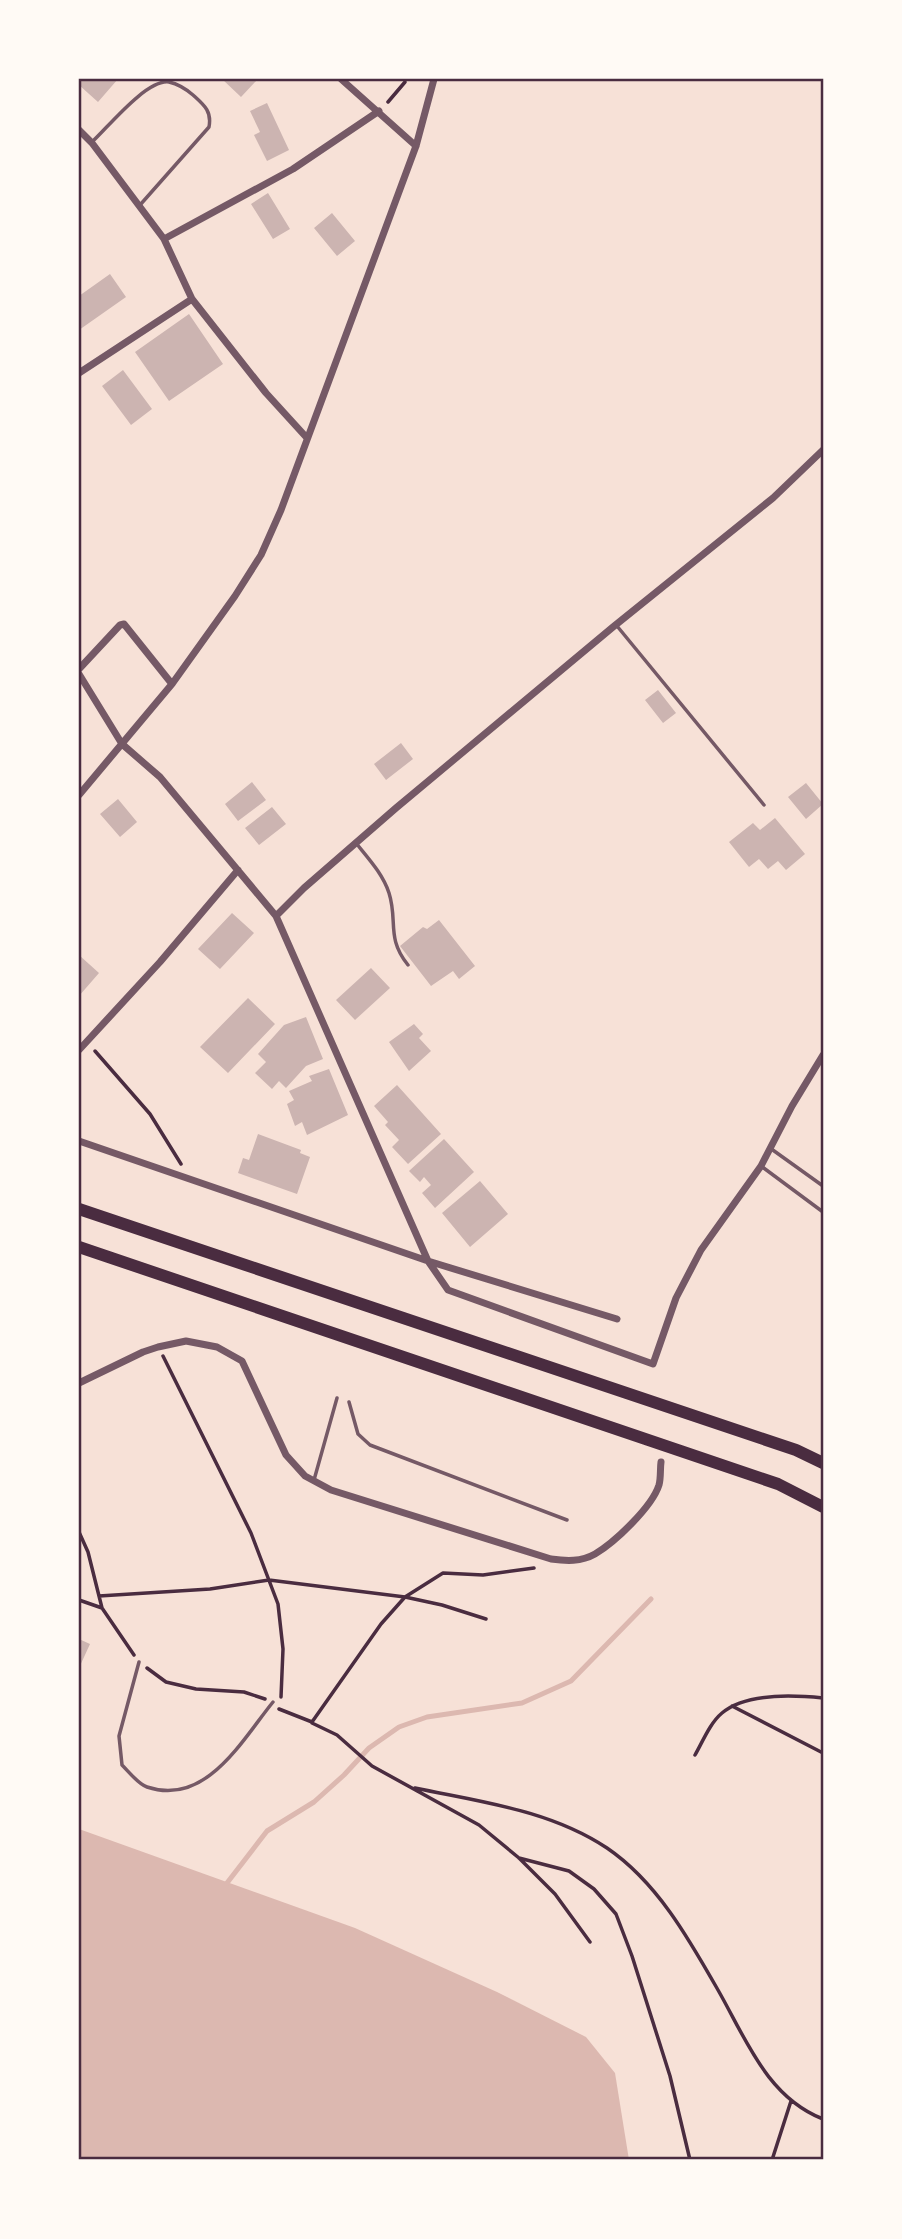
<svg xmlns="http://www.w3.org/2000/svg" width="902" height="2239" font-family="Montserrat,sans-serif">
<style>
.water{fill:#dcb8b0}
.lines{fill:none;stroke-linecap:round;stroke-linejoin:round}
.stream{stroke:#dcb8b0;stroke-width:5}
.building{fill:#ccb4b1}
.path{stroke:#4a2c40;stroke-width:3.5}
.service{stroke:#755966;stroke-width:3.5}
.minor{stroke:#755966;stroke-width:7}
.primary{stroke:#4a2c40;stroke-width:12}
.neatline{fill:none;stroke:#4a2c40;stroke-width:2.5}
</style>
<rect width="100%" height="100%" fill="#f7e1d7"/>
<!-- water -->
<path class="water" d="M 79,1829 L 355,1928 L 497,1992 L 586,2037 L 615,2073 L 629,2160 L 79,2160 Z"/>
<g class="lines">
<!-- stream -->
<path class="stream" d="M 227,1883 L 267,1831 L 314,1802 L 344,1775 L 369,1748 L 399,1727 L 427,1717 L 522,1703 L 571,1681 L 651,1599"/>
</g>
<!-- building -->
<path class="building" d="M 79,79 L 118,79 L 98,102 L 79,85 Z
M 222,79 L 258,79 L 241,97 Z
M 267,103 L 289,150 L 267,161 L 254,135 L 260,132 L 250,111 Z
M 268,193 L 290,229 L 273,239 L 251,204 Z
M 332,213 L 355,241 L 337,256 L 314,228 Z
M 110,274 L 126,297 L 79,330 L 79,296 Z
M 189,314 L 223,364 L 169,401 L 135,352 Z
M 123,370 L 152,409 L 131,425 L 102,386 Z
M 658,690 L 676,713 L 663,723 L 645,700 Z
M 401,743 L 413,759 L 386,780 L 374,764 Z
M 252,782 L 266,800 L 238,821 L 225,804 Z
M 806,783 L 823,804 L 806,819 L 788,797 Z
M 118,799 L 137,822 L 120,837 L 100,814 Z
M 272,807 L 286,824 L 259,845 L 245,828 Z
M 775,818 L 805,854 L 786,870 L 778,861 L 768,869 L 759,859 L 749,867 L 729,842 L 753,823 L 760,830 Z
M 232,913 L 254,933 L 220,969 L 198,949 Z
M 439,920 L 475,966 L 459,979 L 453,971 L 431,986 L 400,946 L 423,927 L 427,929 Z
M 79,955 L 99,973 L 79,996 Z
M 371,968 L 390,988 L 355,1020 L 336,1000 Z
M 248,998 L 275,1024 L 228,1073 L 200,1047 Z
M 306,1017 L 323,1059 L 306,1066 L 286,1088 L 279,1081 L 272,1089 L 255,1073 L 266,1062 L 258,1054 L 284,1025 Z
M 414,1024 L 423,1034 L 419,1038 L 431,1051 L 409,1071 L 389,1042 Z
M 329,1069 L 348,1115 L 307,1135 L 302,1122 L 295,1126 L 287,1104 L 294,1100 L 289,1091 L 312,1081 L 309,1076 Z
M 397,1085 L 441,1134 L 408,1164 L 392,1147 L 399,1140 L 385,1125 L 388,1122 L 374,1106 Z
M 258,1134 L 301,1150 L 300,1153 L 310,1157 L 297,1194 L 238,1173 L 243,1158 L 249,1160 Z
M 444,1139 L 474,1172 L 435,1208 L 422,1193 L 431,1185 L 424,1177 L 420,1182 L 409,1171 Z
M 480,1181 L 508,1214 L 470,1247 L 442,1213 Z
M 79,1639 L 90,1644 L 79,1668 Z"/>
<g class="lines">
<!-- path -->
<path class="path" d="M 388,102 L 405,82
M 95,1051 L 150,1114 L 181,1164
M 163,1356 L 251,1533 L 278,1604 L 283,1649 L 281,1697
M 79,1532 L 88,1552 L 102,1608 L 134,1655
M 99,1596 L 210,1589 L 269,1580 L 405,1597 L 442,1605 L 486,1619
M 79,1600 L 102,1608
M 147,1668 L 166,1682 L 196,1689 L 244,1692 L 265,1699
M 732,1706 L 823,1753
M 279,1709 L 312,1722 L 381,1624 L 405,1597 L 443,1573 L 483,1575 L 534,1568
M 312,1723 L 337,1735 L 372,1766 L 479,1825 L 519,1858 L 555,1894 L 590,1942
M 695,1755 C 703,1741 710,1723 722,1713 C 745,1693 794,1695 823,1698
M 415,1788 C 481,1802 550,1810 607,1848 C 657,1882 689,1939 718,1990 C 746,2039 767,2097 823,2119
M 519,1858 L 569,1871 L 594,1889 L 616,1914 L 632,1956 L 670,2076 L 690,2160
M 772,2160 L 791,2101"/>
<!-- service -->
<path class="service" d="M 93,141 C 109,126 147,79 169,82 C 178,84 186,89 193,95 C 204,105 212,111 209,127 L 140,205
M 617,626 L 764,805
M 356,843 C 368,858 383,874 389,893 C 398,921 386,938 408,965
M 770,1148 L 823,1186
M 761,1166 L 823,1212
M 349,1402 L 358,1434 L 370,1445 L 567,1520
M 314,1480 L 337,1398
M 139,1662 L 119,1736 L 122,1765 C 129,1772 138,1784 147,1787 C 206,1807 242,1740 273,1702"/>
<!-- minor -->
<path class="minor" d="M 341,79 L 416,146
M 79,130 L 92,143 L 164,239 L 192,299 L 266,393 L 307,438
M 164,239 L 293,169 L 379,111
M 79,373 L 192,299
M 79,669 L 120,625 L 124,624 L 172,684
M 79,674 L 122,744 L 160,777 L 276,916 L 428,1261 L 448,1290 L 653,1364 L 676,1298 L 701,1250 L 761,1166 L 792,1106 L 823,1055
M 79,795 L 172,684 L 235,596 L 261,555 L 281,510 L 416,146 L 434,79
M 276,916 L 304,888 L 396,808 L 613,627 L 773,498 L 823,450
M 79,1050 L 160,962 L 238,870
M 79,1141 L 428,1261 L 617,1319
M 79,1383 L 143,1352 L 158,1347 L 186,1341 L 217,1347 L 242,1361 L 286,1455 L 305,1476 L 331,1490 L 551,1559 C 566,1561 581,1562 595,1554 C 615,1542 652,1507 659,1485 C 661,1478 660,1469 661,1462"/>
<!-- primary -->
<path class="primary" d="M 79,1209 L 796,1450 L 823,1463
M 79,1247 L 778,1484 L 823,1507"/>
</g>
<!-- border -->
<rect width="902" height="2239" fill="none" stroke="#fffaf5" stroke-width="161"/>
<rect x="80" y="80" width="742" height="2078" class="neatline"/>
</svg>
